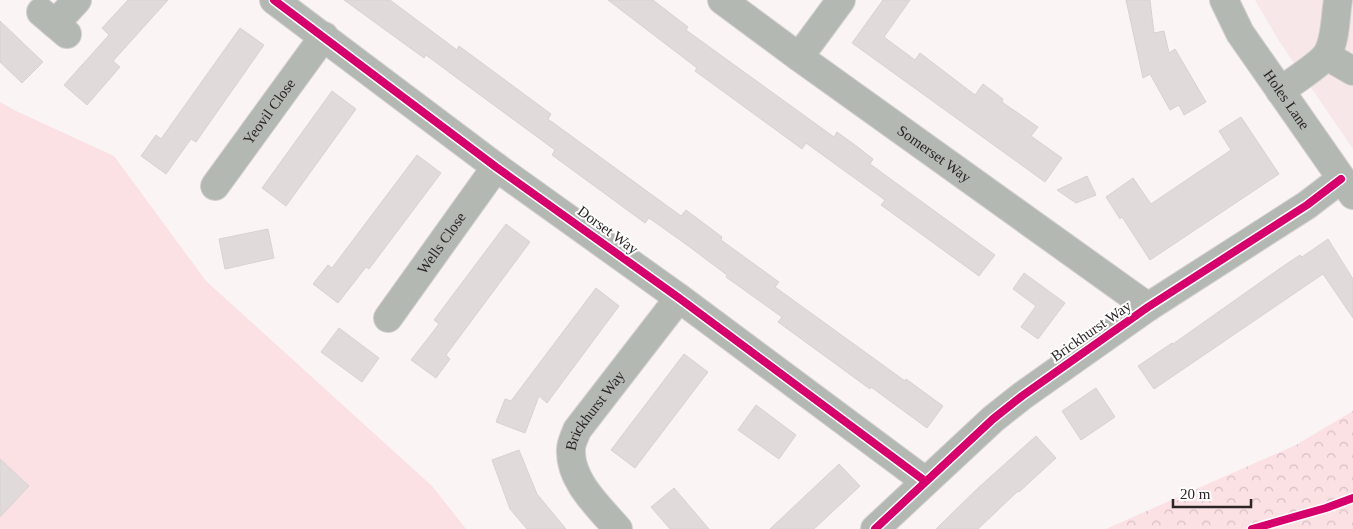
<svg xmlns="http://www.w3.org/2000/svg" width="1353" height="529" font-family="Georgia,serif">
<style>
.built{fill:#f8e7e9}
.park{fill:url(#park-crowns)}
.garden{fill:#fbe0e4}
.building{fill:#e0dada;stroke:#d8d2d2}
.lines{fill:none;stroke-linecap:round;stroke-linejoin:round}
.minor-casing{stroke:#d4d0d0;stroke-width:30}
.minor{stroke:#b4b8b2;stroke-width:28}
.cycleway-casing{stroke:#fff;stroke-width:11}
.cycleway{stroke:#d6006c;stroke-width:8}
.labels{text-anchor:middle;stroke-width:4;stroke-linejoin:round;paint-order:stroke}
.street-label{font-size:15px;fill:#2c2526;stroke:#fff}
</style>
<defs>
<pattern id="park-crowns" width="20" height="18" patternUnits="userSpaceOnUse" patternTransform="scale(1.25)"><rect width="20" height="18" fill="#fbe0e4"/><path d="M2 6a3 3 0 1 1 6 0M12 15a3 3 0 1 1 6 0" fill="none" stroke="#d7c0c3"/></pattern>
</defs>
<rect width="100%" height="100%" fill="#faf4f4"/>
<!-- built -->
<path class="built" d="M 1255,0 L 1353,0 L 1353,149 L 1279,41 Z"/>
<!-- park -->
<path class="park" d="M 1353,411 L 1353,529 L 1106,529 L 1296,445 Z"/>
<!-- garden -->
<path class="garden" d="M 0,102 L 16,111 L 114,156 L 206,281 L 432,486 L 466,529 L 0,529 Z"/>
<!-- building -->
<path class="building" d="M 128,0 L 168,0 L 113,61 L 120,67 L 87,105 L 64,85 L 109,35 L 102,28 Z
M 344,0 L 390,0 L 457,50 L 459,46 L 551,114 L 548,119 L 681,216 L 686,210 L 722,237 L 721,240 L 779,282 L 775,287 L 905,381 L 906,379 L 943,406 L 927,428 L 871,387 L 870,389 L 778,322 L 782,317 L 726,277 L 727,275 L 687,245 L 649,218 L 645,223 L 552,155 L 555,150 L 461,81 L 426,55 L 424,58 Z
M 608,0 L 653,0 L 688,27 L 686,30 L 834,137 L 837,132 L 855,145 L 873,159 L 870,164 L 995,255 L 979,276 L 881,205 L 885,200 L 806,143 L 802,149 L 695,71 L 697,68 Z
M 883,0 L 910,0 L 884,37 L 915,60 L 920,53 L 975,95 L 983,84 L 1003,99 L 1002,102 L 1038,127 L 1031,136 L 1062,158 L 1045,182 L 852,43 Z
M 1126,0 L 1150,0 L 1154,33 L 1164,31 L 1169,53 L 1175,49 L 1206,102 L 1184,115 L 1179,105 L 1170,110 L 1150,74 L 1143,78 Z
M 0,21 L 43,62 L 22,83 L 0,62 Z
M 240,28 L 264,45 L 196,142 L 191,139 L 166,174 L 141,156 L 156,135 L 161,139 Z
M 332,91 L 356,109 L 286,206 L 262,188 Z
M 1241,117 L 1279,174 L 1150,260 L 1122,217 L 1120,219 L 1106,197 L 1133,178 L 1151,204 L 1231,150 L 1219,131 Z
M 417,155 L 441,173 L 369,269 L 366,267 L 338,303 L 313,284 L 328,265 L 332,268 Z
M 1087,176 L 1096,195 L 1076,203 L 1057,190 Z
M 506,224 L 530,242 L 446,355 L 450,359 L 436,378 L 411,360 L 439,324 L 434,320 Z
M 268,229 L 274,258 L 225,269 L 219,239 Z
M 1328,239 L 1353,279 L 1353,318 L 1323,274 L 1154,389 L 1138,366 L 1172,343 L 1173,344 L 1282,267 L 1300,255 L 1302,257 Z
M 1024,273 L 1065,303 L 1038,339 L 1021,327 L 1036,306 L 1013,289 Z
M 596,288 L 619,306 L 547,403 L 539,396 L 525,433 L 496,422 L 505,399 L 511,401 Z
M 339,328 L 379,358 L 362,382 L 321,352 Z
M 684,354 L 708,372 L 635,468 L 611,450 Z
M 1096,388 L 1115,417 L 1081,440 L 1062,411 Z
M 756,405 L 796,435 L 779,459 L 738,430 Z
M 1036,436 L 1056,458 L 1019,492 L 1018,491 L 978,529 L 936,529 L 978,488 Z
M 519,450 L 537,494 L 566,529 L 527,529 L 510,509 L 492,460 Z
M 0,459 L 29,486 L 0,517 Z
M 839,464 L 860,486 L 814,529 L 770,529 Z
M 674,488 L 709,529 L 670,529 L 651,507 Z"/>
<g class="lines">
<defs>
<g id="minor">
<path d="M 274,0 L 496,167 L 679,298 L 925,481"/>
<path id="s1" d="M 722,0 L 799,57 L 1148,307"/>
<path id="s2" d="M 1224,0 L 1240,33 L 1353,195"/>
<path d="M 41,12 L 67,34"/>
<path d="M 55,24 L 77,0"/>
<path d="M 1327,56 L 1353,71"/>
<path d="M 799,57 L 841,0"/>
<path d="M 1280,91 C 1291,83 1321,64 1327,54 C 1336,40 1335,17 1338,0"/>
<path id="s3" d="M 215,186 L 324,36"/>
<path id="s4" d="M 388,318 L 496,167"/>
<path id="s5" d="M 618,529 C 599,507 569,480 571,449 C 571,443 575,436 577,430 L 679,298"/>
<path d="M 875,529 L 993,419 L 1022,396 L 1148,307 L 1307,205 L 1341,179"/>
</g>
</defs>
<!-- minor casing -->
<use href="#minor" class="minor-casing"/>
<!-- minor -->
<use href="#minor" class="minor"/>
<defs>
<path id="cycleway" d="M 274,0 L 496,167 L 679,298 L 925,481
M 875,529 L 993,419 L 1022,396 L 1148,307 L 1307,205 L 1341,179
M 1252,529 L 1326,508 L 1353,498"/>
</defs>
<!-- cycleway casing -->
<use href="#cycleway" class="cycleway-casing"/>
<!-- cycleway -->
<use href="#cycleway" class="cycleway"/>
</g>
<g class="labels">
<!-- street labels -->
<g class="street-label">
<text dy="5" stroke="none"><textPath href="#s2" startOffset="118">Holes Lane</textPath></text>
<text dy="5" stroke="none"><textPath href="#s3" startOffset="92">Yeovil Close</textPath></text>
<text dy="5" stroke="none"><textPath href="#s1" startOffset="262">Somerset Way</textPath></text>
<text transform="translate(608 230) rotate(36)" y="5">Dorset Way</text>
<text dy="5" stroke="none"><textPath href="#s4" startOffset="92">Wells Close</textPath></text>
<text transform="translate(1091 331) rotate(-35)" y="5">Brickhurst Way</text>
<text dy="5" stroke="none"><textPath href="#s5" startOffset="141">Brickhurst Way</textPath></text>
</g>
</g>
<!-- scale -->
<path d="M1173 499v8h78v-8" fill="none" stroke="#2c2526" stroke-width="2.5"/>
<text x="1180" y="499" font-size="15" fill="#2c2526" stroke="#ffffff" stroke-width="4" paint-order="stroke">20 m</text>
</svg>
